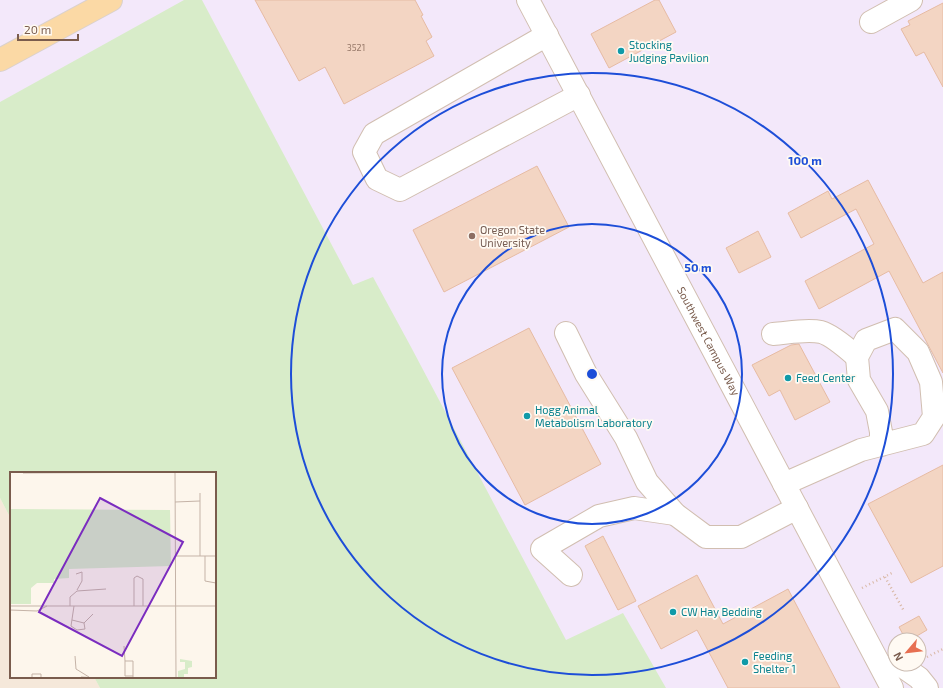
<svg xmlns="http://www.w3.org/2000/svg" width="943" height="688" font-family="'Exo 2',sans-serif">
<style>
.residential{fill:#f5e8da}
.education{fill:#f3e8fa;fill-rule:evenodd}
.green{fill:#d8ecc9}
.building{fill:#f3d5c3;stroke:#e6bba3}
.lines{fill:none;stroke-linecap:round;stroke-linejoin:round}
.minor-casing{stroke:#d1beb0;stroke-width:24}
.major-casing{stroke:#dad1cd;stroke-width:24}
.path{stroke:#d9b8a5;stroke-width:2.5;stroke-dasharray:1 3;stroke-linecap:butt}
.minor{stroke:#fff;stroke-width:22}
.major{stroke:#fbd9a5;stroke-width:22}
.ring{fill:none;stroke:#1d4ed8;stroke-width:2}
.culture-dot{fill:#0f9aa8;stroke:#fffaf3;stroke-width:1.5}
.education-dot{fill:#8d6e63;stroke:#fffaf3;stroke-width:1.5}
.labels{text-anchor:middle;stroke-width:3.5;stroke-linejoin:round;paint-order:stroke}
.number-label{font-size:9px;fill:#987a6a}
.culture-label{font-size:11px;fill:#0d838f;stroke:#fffaf3;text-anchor:start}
.education-label{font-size:11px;fill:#785e54;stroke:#fffaf3;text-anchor:start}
.street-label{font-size:11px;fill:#7a5c4d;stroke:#fffaf3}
.inset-road{fill:none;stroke:#c5b3a7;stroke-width:1}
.view{fill:#7b2cbf;fill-opacity:0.15;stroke:#7b2cbf;stroke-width:2}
.inset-edge{fill:none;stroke:#7a5c4d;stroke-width:2}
.centre{fill:#1d4ed8;stroke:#fffaf3;stroke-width:2}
.ring-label{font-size:12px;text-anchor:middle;font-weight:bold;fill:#1d4ed8;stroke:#fffaf3;stroke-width:3.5;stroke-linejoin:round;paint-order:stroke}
</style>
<rect width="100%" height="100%" fill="#fdf6ec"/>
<!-- residential -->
<path class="residential" d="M 0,498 L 11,519 L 11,677 L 94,677 L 100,688 L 0,688 Z"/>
<!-- education -->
<path class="education" d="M 0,0 L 943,0 L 943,688 L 106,688 L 215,677 L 215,473 L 11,473 L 0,490 ZM 895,640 L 919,640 L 919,664 L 895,664 Z"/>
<!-- green -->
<path class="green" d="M 184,0 L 202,0 L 353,285 L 373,277 L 411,347 L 566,640 L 623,613 L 666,688 L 100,688 L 94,677 L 215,677 L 215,473 L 11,473 L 11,519 L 0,498 L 0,102 Z"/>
<!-- building -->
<path class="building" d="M 255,0 L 415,0 L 423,15 L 421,16 L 432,37 L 426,41 L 434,56 L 344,104 L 325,67 L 299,81 Z
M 655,0 L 659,0 L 676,32 L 609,68 L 591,34 Z
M 943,3 L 943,87 L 924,52 L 916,56 L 901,29 L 910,25 L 908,21 Z
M 537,166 L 569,227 L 444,292 L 413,230 Z
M 868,180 L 923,283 L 943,272 L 943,373 L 889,271 L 819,309 L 805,281 L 874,244 L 856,209 L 801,238 L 788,213 L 828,191 L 832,199 Z
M 758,231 L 771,257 L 739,273 L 726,248 Z
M 529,328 L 601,464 L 525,505 L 452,368 Z
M 799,344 L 830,402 L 795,420 L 780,390 L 769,396 L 752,365 L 791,345 Z
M 943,465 L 943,566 L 911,583 L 868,504 Z
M 603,536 L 636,601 L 618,610 L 585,546 Z
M 697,575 L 723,624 L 788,589 L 840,688 L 728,688 L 697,630 L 661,649 L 638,606 Z
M 919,616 L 927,630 L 910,640 L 906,640 L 899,627 Z"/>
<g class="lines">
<defs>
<g id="minor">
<path id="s1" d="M 528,0 L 892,688"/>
<path d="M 871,22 L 911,0"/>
<path d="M 547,35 L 374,134 L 364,152 L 377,179 L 400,190 L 579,95"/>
<path d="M 566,333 L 586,374 L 626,438 L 647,482 L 675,514 L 706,537 L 741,537 L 797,508"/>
<path d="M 773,334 C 788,333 806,329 821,332 C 832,335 848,349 857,357"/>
<path d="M 784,484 L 861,450 L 923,434 L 934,417 L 931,382 L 918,352 L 895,329 L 866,340 L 857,357 L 859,380 L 877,411 L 881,432 L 881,445"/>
<path d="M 571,575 L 542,549 L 599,516 L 634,508 L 675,514"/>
<path d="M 899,664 L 919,678 L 927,688"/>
</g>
<path id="major" d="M 0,60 L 111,0"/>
</defs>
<!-- minor casing -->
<use href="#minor" class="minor-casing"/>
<!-- major casing -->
<use href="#major" class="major-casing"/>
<!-- path -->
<path class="path" d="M 885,577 L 904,611
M 862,588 L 894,572
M 927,657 L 943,649"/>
<!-- minor -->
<use href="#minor" class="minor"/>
<!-- major -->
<use href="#major" class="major"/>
</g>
<!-- distance rings -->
<g class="ring">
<circle cx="592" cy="374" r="150"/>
<circle cx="592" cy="374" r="301"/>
</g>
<!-- markers -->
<g class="culture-dot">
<circle cx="621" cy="51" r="4"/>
<circle cx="788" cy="378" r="4"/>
<circle cx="527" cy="416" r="4"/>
<circle cx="673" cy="612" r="4"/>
<circle cx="745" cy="662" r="4"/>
</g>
<circle class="education-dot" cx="472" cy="236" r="4"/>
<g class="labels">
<!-- number labels -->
<g class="number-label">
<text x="356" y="51">3521</text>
</g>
<!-- culture labels -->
<g class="culture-label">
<text x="629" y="49">Stocking<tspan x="629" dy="13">Judging Pavilion</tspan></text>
<text x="796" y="382">Feed Center</text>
<text x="535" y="414">Hogg Animal<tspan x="535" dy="13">Metabolism Laboratory</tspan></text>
<text x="681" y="616">CW Hay Bedding</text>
<text x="753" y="660">Feeding<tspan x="753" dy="13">Shelter 1</tspan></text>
</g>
<!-- education labels -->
<g class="education-label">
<text x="480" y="234">Oregon State<tspan x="480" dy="13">University</tspan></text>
</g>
<!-- street labels -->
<g class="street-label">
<text dy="4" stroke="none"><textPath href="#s1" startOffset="386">Southwest Campus Way</textPath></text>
</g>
</g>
<!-- overview -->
<g transform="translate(10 472)">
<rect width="206" height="206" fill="#fdf6ec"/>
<path d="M 0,37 L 160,38 L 161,94 L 59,97 L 59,106 L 44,107 L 44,111 L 27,111 L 21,116 L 21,132 L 0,132 ZM 170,187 L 182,189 L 182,195 L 178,196 L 178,202 L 174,202 L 174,206 L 168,206 L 168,199 L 175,197 L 175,190 L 170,190 Z" fill="#d8ecc9"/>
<path class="inset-road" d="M 165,0 L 166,206M 13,1 L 198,0M 165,30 L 190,29M 166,84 L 206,84M 190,84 L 190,21M 195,84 L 195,109 L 206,111M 66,102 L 72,100 L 72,109 L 67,118M 0,134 L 206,134M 60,134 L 60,125 L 67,119 L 96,117M 124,134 L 124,106 L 127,104 L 133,107 L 133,134M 0,138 L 27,139 L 37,134M 62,148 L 74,151 L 75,157 L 67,158 L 61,154 L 64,134M 74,151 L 83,142M 114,174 L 115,189M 65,184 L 66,197 L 79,205M 123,204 L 115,204 L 115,189 L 123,189 L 123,206M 71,205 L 90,206M 22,206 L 22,202 L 31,202 L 31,206"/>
<path class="view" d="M 90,26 L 173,70 L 112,184 L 29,140 Z"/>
<rect width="206" height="206" class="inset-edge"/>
</g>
<circle cx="592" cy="374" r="6" class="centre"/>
<g class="ring-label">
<text x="805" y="165">100 m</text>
<text x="698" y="272">50 m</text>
</g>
<!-- north arrow -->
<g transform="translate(907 652) rotate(242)"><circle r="19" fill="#fffaf3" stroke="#cabbb1"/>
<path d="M0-3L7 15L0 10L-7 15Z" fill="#e76f51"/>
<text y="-6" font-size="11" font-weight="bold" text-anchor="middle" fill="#7a5c4d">N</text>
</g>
<!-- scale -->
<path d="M18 34v6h60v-6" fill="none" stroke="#7a5c4d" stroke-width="2"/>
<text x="24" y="34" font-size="12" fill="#7a5c4d" stroke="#fffaf3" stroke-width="3" paint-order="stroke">20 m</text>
</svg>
